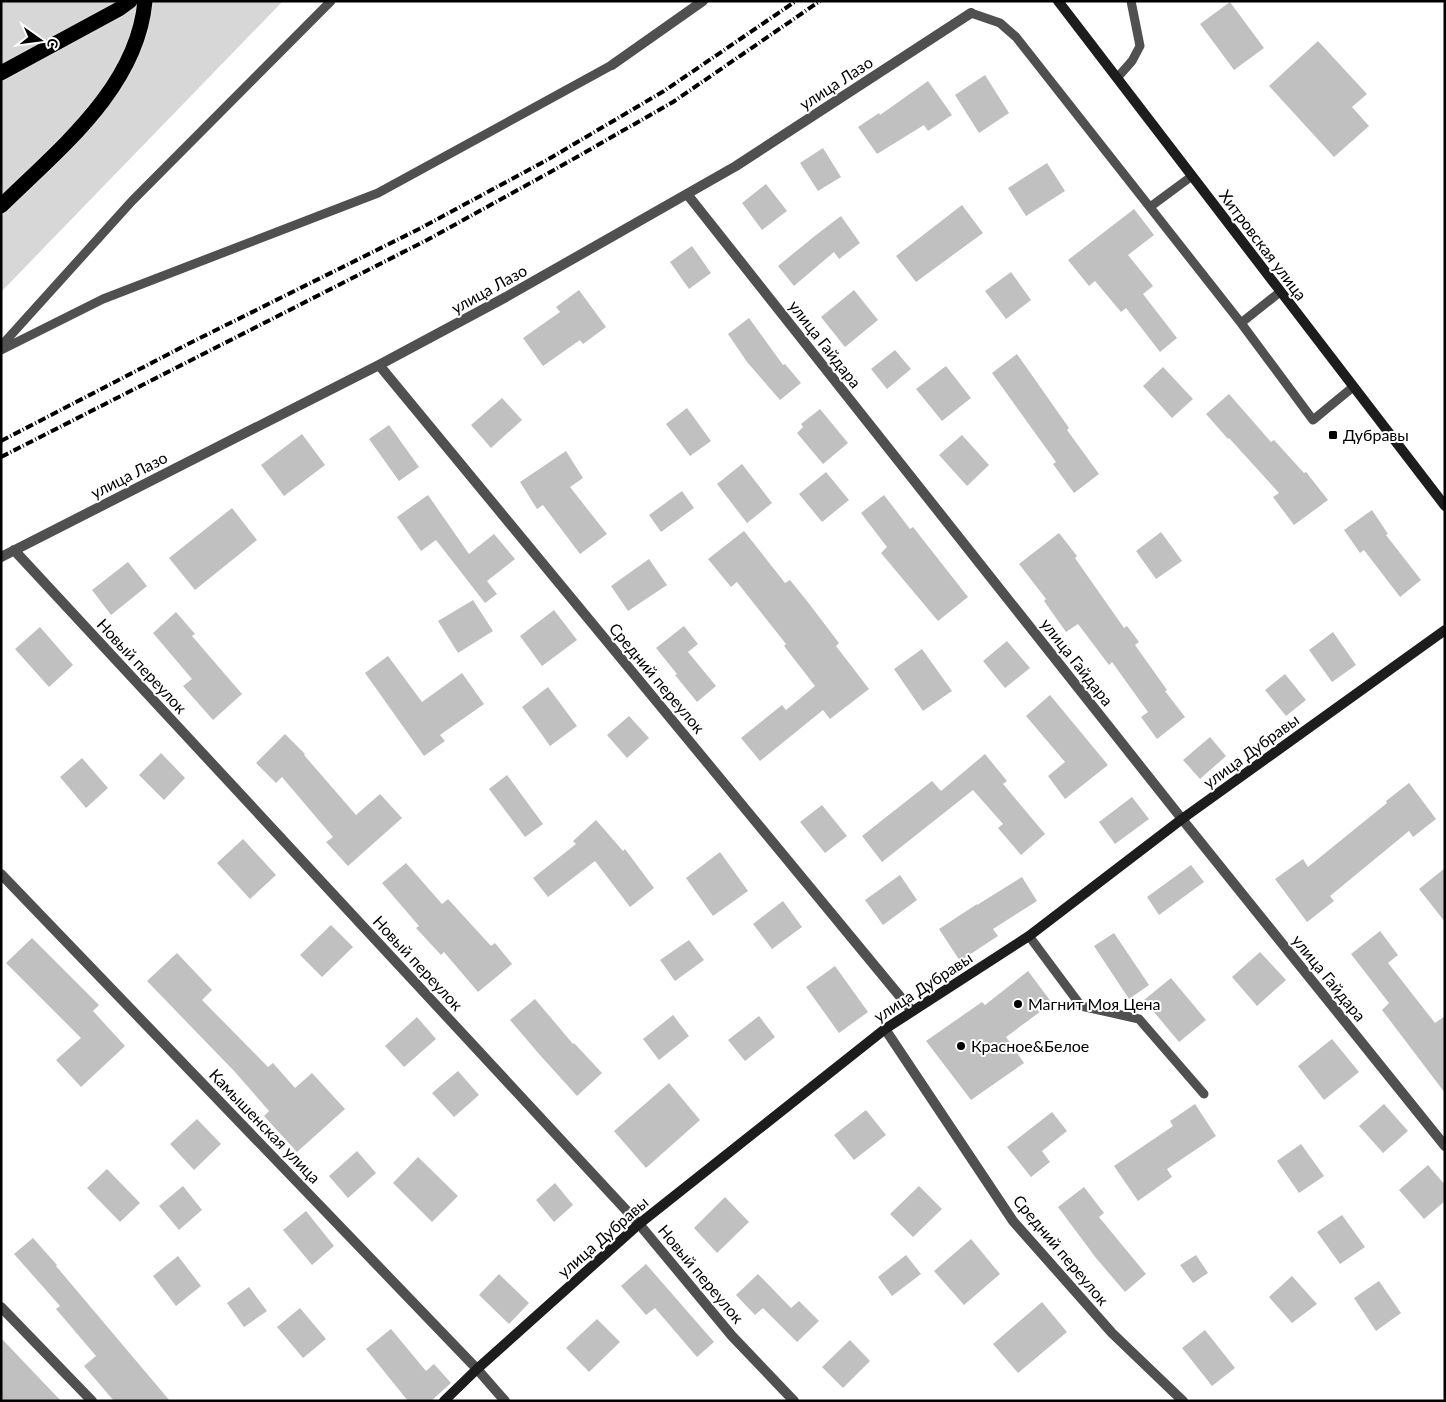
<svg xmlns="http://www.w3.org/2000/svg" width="1446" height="1402" font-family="Lato,sans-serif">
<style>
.green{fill:#d7d7d7}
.building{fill:#c0c0c0}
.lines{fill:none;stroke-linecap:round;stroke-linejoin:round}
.highway-casing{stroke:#dbdbdb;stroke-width:18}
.lane{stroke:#505050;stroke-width:9}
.street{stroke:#505050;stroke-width:10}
.secondary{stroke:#1d1d1d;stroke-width:10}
.highway{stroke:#000;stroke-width:15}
.rail{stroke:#000;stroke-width:4;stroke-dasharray:8 2.5 1 2.5;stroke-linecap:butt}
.poi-dot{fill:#000;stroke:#fff;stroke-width:2}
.labels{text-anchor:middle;stroke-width:4;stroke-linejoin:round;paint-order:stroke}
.street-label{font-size:16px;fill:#000;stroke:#fff}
.poi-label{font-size:16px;fill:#000;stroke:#fff;text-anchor:start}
</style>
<rect width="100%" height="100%" fill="#fff"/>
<!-- green -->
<path class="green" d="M 1,1 L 283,1 L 1,292 Z"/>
<!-- building -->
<path class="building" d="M 1230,2 L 1264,48 L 1234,70 L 1200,24 Z
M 1318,41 L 1367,94 L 1352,107 L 1369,126 L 1334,157 L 1269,86 Z
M 985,75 L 1009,113 L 979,133 L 955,95 Z
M 928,81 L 952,115 L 928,131 L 924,125 L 877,154 L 858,127 L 879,113 L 880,115 Z
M 823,148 L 841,177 L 818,191 L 800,163 Z
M 1047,163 L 1065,191 L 1026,216 L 1008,188 Z
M 766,184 L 787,211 L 762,230 L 742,203 Z
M 962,205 L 983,233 L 916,282 L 896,256 Z
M 1134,209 L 1154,235 L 1128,255 L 1153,286 L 1143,294 L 1177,338 L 1160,352 L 1126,308 L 1121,312 L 1095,281 L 1089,286 L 1068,260 Z
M 841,216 L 860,243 L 839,259 L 834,252 L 794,286 L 778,266 L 816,235 Z
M 692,246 L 711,273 L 689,289 L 670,262 Z
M 1011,272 L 1031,300 L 1006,319 L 985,291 Z
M 579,290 L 606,327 L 583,344 L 580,340 L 543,366 L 523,338 L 560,312 L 556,307 Z
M 854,290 L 878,320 L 845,347 L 821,317 Z
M 749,318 L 783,365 L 785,364 L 801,383 L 780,400 L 747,362 L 728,334 Z
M 895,350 L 911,369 L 887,389 L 871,369 Z
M 1017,354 L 1069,428 L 1067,430 L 1099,474 L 1074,493 L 1053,464 L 1056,462 L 992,373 Z
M 946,366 L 971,398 L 942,421 L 916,389 Z
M 1163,367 L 1193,399 L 1172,418 L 1143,386 Z
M 1229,394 L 1271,442 L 1274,440 L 1304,473 L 1306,472 L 1328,500 L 1294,525 L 1273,497 L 1279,493 L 1229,438 L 1228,439 L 1206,414 Z
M 502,398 L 522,420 L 491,448 L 471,425 Z
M 687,408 L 711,441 L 690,456 L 666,424 Z
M 820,409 L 848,443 L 823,464 L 797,433 L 803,427 L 801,424 Z
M 389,425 L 419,467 L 399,481 L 369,439 Z
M 302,434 L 325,465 L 284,496 L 261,465 Z
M 962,435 L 989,465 L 967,486 L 939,455 Z
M 566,451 L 583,478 L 570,487 L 607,534 L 580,554 L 543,505 L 537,509 L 520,482 Z
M 742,464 L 772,503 L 747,523 L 717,484 Z
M 826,472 L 849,500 L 822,522 L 799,494 Z
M 682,491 L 694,508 L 661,532 L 649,515 Z
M 428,495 L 469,554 L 494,534 L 515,559 L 487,581 L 497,594 L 485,603 L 436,540 L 421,551 L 397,517 Z
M 884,495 L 910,529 L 913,527 L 968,597 L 938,621 L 881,553 L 887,547 L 861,513 Z
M 232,508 L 257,540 L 195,590 L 169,558 Z
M 1372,510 L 1388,534 L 1386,535 L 1421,580 L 1400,597 L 1364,550 L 1360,553 L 1344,530 Z
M 744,531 L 785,583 L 790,580 L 807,601 L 839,643 L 836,646 L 869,689 L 830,719 L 823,710 L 760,761 L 741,738 L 782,705 L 786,710 L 815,686 L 784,646 L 786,644 L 737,582 L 731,587 L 708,559 Z
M 1161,532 L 1182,561 L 1156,579 L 1136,551 Z
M 1059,533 L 1077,556 L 1075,558 L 1124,628 L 1127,626 L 1139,642 L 1135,645 L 1167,690 L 1165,691 L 1185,717 L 1157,739 L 1141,717 L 1148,712 L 1112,662 L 1109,665 L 1078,624 L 1066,632 L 1044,601 L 1046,599 L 1019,564 Z
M 649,559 L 667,585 L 628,611 L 611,586 Z
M 128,562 L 147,586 L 111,615 L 92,590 Z
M 473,600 L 493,631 L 458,653 L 438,621 Z
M 554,610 L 577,640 L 542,666 L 520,636 Z
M 176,612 L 195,634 L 192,636 L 242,694 L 213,720 L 183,686 L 192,679 L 153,633 Z
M 684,626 L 698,644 L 688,652 L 716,686 L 697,702 L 675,675 L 677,674 L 656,648 Z
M 40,627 L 73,665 L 49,687 L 15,649 Z
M 1333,632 L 1356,665 L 1332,682 L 1309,650 Z
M 1007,641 L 1030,668 L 1005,688 L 983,661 Z
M 922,649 L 952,691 L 923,711 L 894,669 Z
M 388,656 L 422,702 L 462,673 L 484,704 L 440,735 L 445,741 L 424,756 L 365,673 Z
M 1285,674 L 1306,700 L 1286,716 L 1265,690 Z
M 548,687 L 577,726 L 550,746 L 522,707 Z
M 1050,695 L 1108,765 L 1065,799 L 1048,776 L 1065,762 L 1026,716 Z
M 629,716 L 649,738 L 627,758 L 607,735 Z
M 285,734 L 305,754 L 304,755 L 356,815 L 380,794 L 402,818 L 348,866 L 326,842 L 333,837 L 282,777 L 276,783 L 256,763 Z
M 1210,737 L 1226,756 L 1200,779 L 1183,760 Z
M 161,753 L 185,778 L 164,800 L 139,775 Z
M 985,754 L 1007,781 L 1003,784 L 1045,834 L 1021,855 L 998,828 L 1003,824 L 973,790 L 882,862 L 862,836 L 932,781 L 941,791 Z
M 82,758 L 108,788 L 86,808 L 60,777 Z
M 507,775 L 543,824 L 525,837 L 489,789 Z
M 1409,783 L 1436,819 L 1413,837 L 1409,831 L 1330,896 L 1334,901 L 1307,922 L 1275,879 L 1303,859 L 1308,867 L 1387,803 L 1386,801 Z
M 1132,797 L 1149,819 L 1115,844 L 1099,822 Z
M 822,805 L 847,836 L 825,853 L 800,822 Z
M 596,820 L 623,851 L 625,849 L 654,888 L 630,907 L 595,861 L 548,897 L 533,878 L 576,844 L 573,841 Z
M 243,839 L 276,875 L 250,899 L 217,863 Z
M 720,852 L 748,891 L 713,916 L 686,878 Z
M 406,863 L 442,904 L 448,899 L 491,946 L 495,943 L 512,964 L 478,992 L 444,952 L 441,955 L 416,928 L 419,926 L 382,883 Z
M 1191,865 L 1204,882 L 1159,915 L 1147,897 Z
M 1445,868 L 1445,922 L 1419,889 Z
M 900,875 L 917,900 L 883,925 L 865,900 Z
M 1022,877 L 1037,901 L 993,929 L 998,936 L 960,961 L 939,929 L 977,904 L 977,905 Z
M 783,901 L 802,927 L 772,949 L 753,924 Z
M 331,925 L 353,947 L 322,977 L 300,955 Z
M 1380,931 L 1398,955 L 1388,963 L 1435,1023 L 1445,1016 L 1445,1093 L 1382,1010 L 1389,1003 L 1351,954 Z
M 1114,933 L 1149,985 L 1129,999 L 1094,946 Z
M 32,938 L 99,1005 L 93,1011 L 125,1046 L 81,1087 L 56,1060 L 81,1038 L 6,963 Z
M 689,940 L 704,960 L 675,981 L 660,960 Z
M 1260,952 L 1286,980 L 1257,1006 L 1232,977 Z
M 177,953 L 212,990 L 202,1000 L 268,1067 L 273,1063 L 295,1088 L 312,1073 L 345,1109 L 297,1152 L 264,1116 L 269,1111 L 235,1072 L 147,981 Z
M 835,966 L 868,1012 L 839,1033 L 806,987 Z
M 1028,971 L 1052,1003 L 1006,1037 L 1024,1063 L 971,1100 L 926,1041 L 982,1002 L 985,1005 Z
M 1171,978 L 1206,1020 L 1179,1042 L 1144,1000 Z
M 535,999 L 573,1044 L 574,1043 L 602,1073 L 577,1096 L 539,1054 L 510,1020 Z
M 673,1015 L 689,1036 L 659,1060 L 643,1039 Z
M 759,1016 L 775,1037 L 745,1061 L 728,1040 Z
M 417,1017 L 436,1039 L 404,1067 L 385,1046 Z
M 1332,1039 L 1359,1072 L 1324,1100 L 1298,1066 Z
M 458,1071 L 479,1095 L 454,1117 L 432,1093 Z
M 669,1083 L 700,1120 L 646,1168 L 614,1131 Z
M 1195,1104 L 1216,1136 L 1167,1169 L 1172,1177 L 1138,1201 L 1114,1166 L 1173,1126 L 1170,1121 Z
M 1384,1104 L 1408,1131 L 1383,1153 L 1359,1126 Z
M 866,1110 L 886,1135 L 854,1160 L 834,1135 Z
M 1052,1112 L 1067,1131 L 1042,1151 L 1050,1162 L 1031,1177 L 1007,1147 Z
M 197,1119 L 221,1144 L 194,1170 L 170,1144 Z
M 1301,1144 L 1324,1176 L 1299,1193 L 1277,1161 Z
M 357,1151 L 376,1173 L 348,1198 L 329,1176 Z
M 418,1157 L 458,1196 L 432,1222 L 393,1183 Z
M 1428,1165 L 1445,1185 L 1445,1201 L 1424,1219 L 1399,1190 Z
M 107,1169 L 140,1203 L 120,1222 L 87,1188 Z
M 555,1183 L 573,1205 L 554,1222 L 536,1200 Z
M 183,1186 L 202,1210 L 179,1230 L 159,1206 Z
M 919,1186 L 942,1209 L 913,1237 L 890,1214 Z
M 1084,1187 L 1104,1213 L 1099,1217 L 1146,1274 L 1125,1292 L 1096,1258 L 1058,1207 Z
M 725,1197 L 749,1222 L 717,1253 L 694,1228 Z
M 306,1211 L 334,1246 L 312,1265 L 283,1230 Z
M 1342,1215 L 1365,1247 L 1340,1264 L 1317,1232 Z
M 33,1238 L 57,1265 L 56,1266 L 170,1401 L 114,1401 L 84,1366 L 96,1356 L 56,1309 L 60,1306 L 14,1254 Z
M 971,1239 L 1000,1274 L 964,1305 L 934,1271 Z
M 906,1255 L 921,1274 L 892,1296 L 878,1277 Z
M 1196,1255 L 1208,1273 L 1193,1283 L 1180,1265 Z
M 178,1256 L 201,1286 L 176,1306 L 153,1276 Z
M 646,1264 L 714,1342 L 697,1357 L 655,1308 L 646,1315 L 621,1286 Z
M 499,1274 L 529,1303 L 509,1324 L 479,1295 Z
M 758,1274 L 791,1308 L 799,1301 L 819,1321 L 797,1342 L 763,1308 L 755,1315 L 736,1295 Z
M 1292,1276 L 1317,1304 L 1292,1323 L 1269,1297 Z
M 1379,1281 L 1401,1313 L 1376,1331 L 1354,1298 Z
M 249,1287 L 267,1311 L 244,1327 L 227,1303 Z
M 1042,1302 L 1067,1332 L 1018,1373 L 993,1344 Z
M 300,1308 L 326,1339 L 303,1358 L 277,1327 Z
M 597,1319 L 620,1342 L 589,1372 L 566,1348 Z
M 391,1329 L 426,1371 L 434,1364 L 451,1383 L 431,1401 L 408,1401 L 366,1349 Z
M 1205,1330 L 1235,1368 L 1212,1386 L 1182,1348 Z
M 1,1338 L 61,1401 L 1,1401 Z
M 850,1340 L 870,1361 L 843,1388 L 822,1367 Z"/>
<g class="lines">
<defs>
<path id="highway" d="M 1,73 L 119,9 L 130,1
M 1,206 C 59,149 137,88 145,1"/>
</defs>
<!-- highway casing -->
<use href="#highway" class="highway-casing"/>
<!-- lane -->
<path class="lane" d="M 971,13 L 1000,23 L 1016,37 L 1241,323 L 1313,420 L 1353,387
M 1117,78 L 1132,61 L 1140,46 L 1131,1
M 1150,207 L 1192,176
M 1241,323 L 1280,292
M 1,346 L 132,201 L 331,1
M 1,350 L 103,299 L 378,193 L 612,65
M 1029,936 L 1081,1006 L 1139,1019 L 1204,1094"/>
<!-- street -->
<path class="street" d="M 612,65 L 703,1
M 687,194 L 1182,819 L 1445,1146
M 379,365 L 912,1011
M 14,550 L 639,1224 L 732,1336 L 794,1401
M 1,557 L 379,365 L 506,297 L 736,166 L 971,13
M 1,874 L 477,1369 L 505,1401
M 885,1029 L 1013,1221 L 1112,1333 L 1183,1401
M 1,1307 L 92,1401"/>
<!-- secondary -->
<path class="secondary" d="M 1058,1 L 1445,506
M 444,1401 L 477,1369 L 639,1224 L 885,1029 L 1029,936 L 1182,819 L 1445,630"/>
<!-- highway -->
<use href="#highway" class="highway"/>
<!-- rail -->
<path class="rail" d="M 1,441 L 188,344 L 419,229 L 547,160 L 664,91 L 796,1
M 1,457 L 427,240 L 554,170 L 673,102 L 820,1"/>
</g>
<!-- markers -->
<g class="poi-dot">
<rect x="1328" y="430" width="10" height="10" rx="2.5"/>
<circle cx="1018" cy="1004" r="5"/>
<circle cx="961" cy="1046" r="5"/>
</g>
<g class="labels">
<!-- street labels -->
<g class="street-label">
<text transform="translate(836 83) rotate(-33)" y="6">улица Лазо</text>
<text transform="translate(1263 245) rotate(53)" y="6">Хитровская улица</text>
<text transform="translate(489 289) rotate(-29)" y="6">улица Лазо</text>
<text transform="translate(825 344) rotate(52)" y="6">улица Гайдара</text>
<text transform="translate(129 475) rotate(-27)" y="6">улица Лазо</text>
<text transform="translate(1077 662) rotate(52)" y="6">улица Гайдара</text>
<text transform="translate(142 666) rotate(47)" y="6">Новый переулок</text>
<text transform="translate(657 678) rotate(50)" y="6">Средний переулок</text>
<text transform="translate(1251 751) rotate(-36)" y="6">улица Дубравы</text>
<text transform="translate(418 963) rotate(47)" y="6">Новый переулок</text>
<text transform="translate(1329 978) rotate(51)" y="6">улица Гайдара</text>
<text transform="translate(923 987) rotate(-33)" y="6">улица Дубравы</text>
<text transform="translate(265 1126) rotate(46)" y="6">Камышенская улица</text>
<text transform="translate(603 1237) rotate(-41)" y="6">улица Дубравы</text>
<text transform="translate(1061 1250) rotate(50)" y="6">Средний переулок</text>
<text transform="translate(701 1274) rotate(50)" y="6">Новый переулок</text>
</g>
<!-- poi labels -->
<g class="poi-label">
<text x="1343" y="441">Дубравы</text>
<text x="1028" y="1010">Магнит Моя Цена</text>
<text x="971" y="1052">Красное&amp;Белое</text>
</g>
</g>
<!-- border -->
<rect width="1446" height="1402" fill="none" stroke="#000000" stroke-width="5"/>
<!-- north arrow -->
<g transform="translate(40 40) rotate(104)" stroke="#ffffff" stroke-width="4" paint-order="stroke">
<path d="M0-4L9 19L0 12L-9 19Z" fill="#000000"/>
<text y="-8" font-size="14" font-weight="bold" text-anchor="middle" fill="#000000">С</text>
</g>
</svg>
